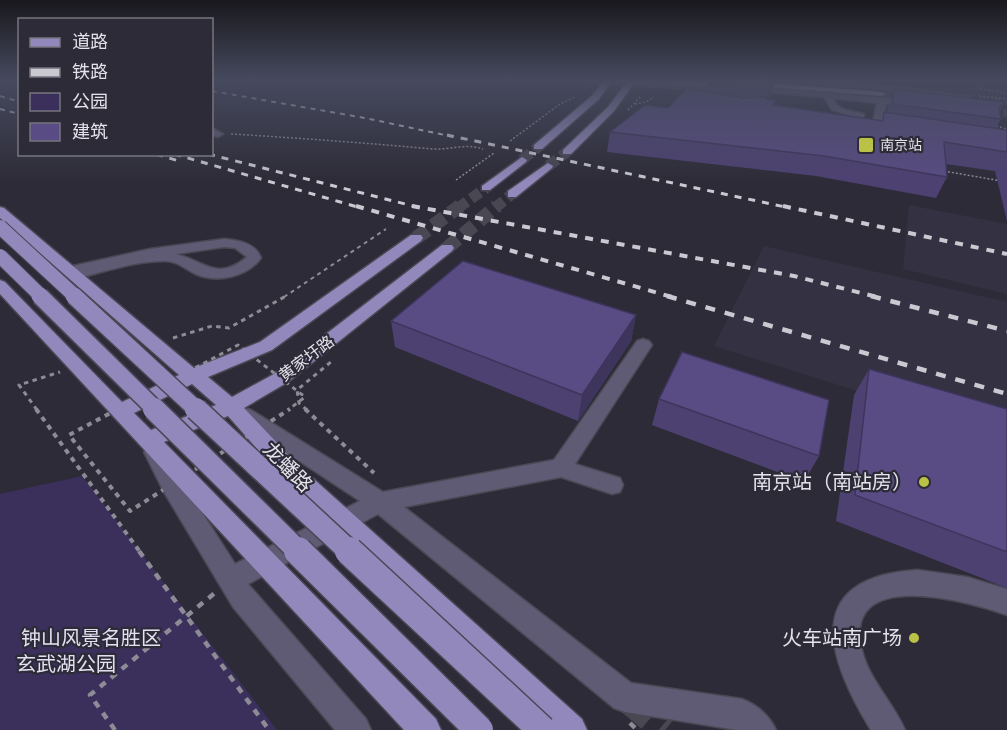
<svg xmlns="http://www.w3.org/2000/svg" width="1007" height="730" font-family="Arial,'Noto Sans SC',sans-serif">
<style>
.built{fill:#343143}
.green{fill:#3a305b}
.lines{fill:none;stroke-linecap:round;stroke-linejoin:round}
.minor-tunnel-far1{stroke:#484752;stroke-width:9;stroke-dasharray:9 4.5;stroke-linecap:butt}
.minor-tunnel{stroke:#484752;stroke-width:28;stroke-dasharray:28 14;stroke-linecap:butt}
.major-tunnel-far2{stroke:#484752;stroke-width:9;stroke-dasharray:9 4.5;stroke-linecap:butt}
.major-tunnel-far1{stroke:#484752;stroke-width:11;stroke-dasharray:11 5;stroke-linecap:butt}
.major-tunnel{stroke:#484752;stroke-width:14;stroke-dasharray:14 7;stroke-linecap:butt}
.minor-casing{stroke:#4a4854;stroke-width:3}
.major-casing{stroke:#4a4854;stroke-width:3}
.path-far4{stroke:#8d8b95;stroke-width:1.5;stroke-dasharray:2 2;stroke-linecap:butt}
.path-far3{stroke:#8d8b95;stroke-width:2;stroke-dasharray:4 4;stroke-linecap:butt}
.path-far2{stroke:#8d8b95;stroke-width:3;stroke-dasharray:4.5 4.5;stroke-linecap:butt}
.path-far1{stroke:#8d8b95;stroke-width:4;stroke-dasharray:5 5;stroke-linecap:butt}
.path{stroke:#8d8b95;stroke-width:4.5;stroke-dasharray:7 7;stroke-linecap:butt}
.minor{fill:#5f5b74;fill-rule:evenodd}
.major{fill:#9288bb;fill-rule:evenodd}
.rail-far3{stroke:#cac9d1;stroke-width:2;stroke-dasharray:5 5;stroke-linecap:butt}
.rail-far2{stroke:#cac9d1;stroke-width:3;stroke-dasharray:7 7;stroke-linecap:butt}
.rail-far1{stroke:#cac9d1;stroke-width:4;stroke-dasharray:8 8;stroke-linecap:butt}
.rail{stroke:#cac9d1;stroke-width:4.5;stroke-dasharray:10 10;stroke-linecap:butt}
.major-bridge-far3-casing{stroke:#4a4854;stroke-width:16;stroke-linecap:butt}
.major-bridge-far2-casing{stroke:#4a4854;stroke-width:20;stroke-linecap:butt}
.major-bridge-far1-casing{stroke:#4a4854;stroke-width:25;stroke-linecap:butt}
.major-bridge-casing{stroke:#4a4854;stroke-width:31;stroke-linecap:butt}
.major-bridge-far3{stroke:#9288bb;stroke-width:14}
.major-bridge-far2{stroke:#9288bb;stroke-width:17}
.major-bridge-far1{stroke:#9288bb;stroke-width:22}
.major-bridge{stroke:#9288bb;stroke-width:28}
.wall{fill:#4d4172}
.shaded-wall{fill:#3e355c}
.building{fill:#594c84;stroke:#3e355c;stroke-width:1.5}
.poi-dot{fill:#b9c146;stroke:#2d2b37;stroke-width:2}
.labels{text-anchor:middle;stroke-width:4.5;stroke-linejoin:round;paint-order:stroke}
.far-poi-label{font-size:14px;fill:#e4e3eb;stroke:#2d2b37;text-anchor:start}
.street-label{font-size:16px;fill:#e4e3eb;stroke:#2d2b37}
.near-street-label{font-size:20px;fill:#e4e3eb;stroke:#2d2b37}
.near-poi-label{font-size:20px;fill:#e4e3eb;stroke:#2d2b37;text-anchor:end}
.near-park-label{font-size:20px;fill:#e3e0f2;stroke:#2d2b37}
</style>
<rect width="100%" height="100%" fill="#2d2b37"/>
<!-- built -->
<path class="built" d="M 909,205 L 1007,224 L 1007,294 L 903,269 Z
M 764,246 L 1007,302 L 1007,438 L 714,346 Z"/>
<!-- green -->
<path class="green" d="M 820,80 L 1007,80 L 1007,101 Z
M 82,476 L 277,730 L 0,730 L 0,494 Z"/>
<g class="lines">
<!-- minor-tunnel-far1 -->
<path class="minor-tunnel-far1" d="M 965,98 L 1007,102"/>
<!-- minor-tunnel -->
<path class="minor-tunnel" d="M 629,700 L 665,730"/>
<!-- major-tunnel-far2 -->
<path class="major-tunnel-far2" d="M 882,94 L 916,100
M 976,109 L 1007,113"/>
<!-- major-tunnel-far1 -->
<path class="major-tunnel-far1" d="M 522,160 L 538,147
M 548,166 L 567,152
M 458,208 L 486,188
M 495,208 L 512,194"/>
<!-- major-tunnel -->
<path class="major-tunnel" d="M 416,238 L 460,206
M 447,248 L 497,206"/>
<defs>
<path id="minor" d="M 573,80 L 768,87 L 915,101 L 919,104 L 915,107 L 886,104 L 882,124 L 898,127 L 900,129 L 895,132 L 872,126 L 877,103 L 833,98 C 837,111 852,111 864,114 L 864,118 L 861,119 L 832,110 L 824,97 C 742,89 659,88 577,82 Z
M 785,80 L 813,80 L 900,87 L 969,96 L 973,99 L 969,102 L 900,91 L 789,82 Z
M 212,128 L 223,134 L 218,137 L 212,135 Z
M 224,239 C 238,240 256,243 261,258 C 248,276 219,283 198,275 C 186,270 178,261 165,261 C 134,261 104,272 74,279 L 69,278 L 62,271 L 64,268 L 150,249 ZM 224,247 L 235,248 L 247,257 C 217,282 205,261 176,254 Z
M 643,339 L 649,341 L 652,345 L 575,464 L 620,478 L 623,485 L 620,492 L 612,494 L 561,477 L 404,507 L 631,683 L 742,699 C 757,705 769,715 776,730 L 737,730 L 625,712 L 614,708 L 378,514 L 248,584 L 366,719 L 371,730 L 335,730 L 233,607 L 164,492 L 144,452 L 148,446 L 155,444 L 162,446 L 180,478 L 235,564 L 360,501 L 237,420 L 234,415 L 237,410 L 244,408 L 251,410 L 383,492 L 554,460 L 637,341 Z
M 918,570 L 967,577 L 1007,589 L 1007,615 C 968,601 841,566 862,650 C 869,680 893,702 905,730 L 871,730 C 826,657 801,577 918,570 Z"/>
<path id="major" d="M 604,80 L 769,83 L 882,92 L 886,94 L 882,96 L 769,87 L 634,83 L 614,111 L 571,154 L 563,154 L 563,150 L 608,107 L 626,83 L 611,82 L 599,99 L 542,149 L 534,149 L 534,145 L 593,95 Z
M 522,157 L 527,160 L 526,162 L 490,190 L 482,190 L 482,186 Z
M 548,163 L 553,166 L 552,168 L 516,197 L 508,197 L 508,191 Z
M 0,207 L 4,208 L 194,368 L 260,342 L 411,235 L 421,235 L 423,238 L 421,241 L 272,350 L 208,377 L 232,397 L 274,374 L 442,245 L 452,245 L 454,248 L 452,251 L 288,382 L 244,408 L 297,464 L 582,719 L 587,730 L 548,730 L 281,476 L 228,416 L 164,442 L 436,719 L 441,730 L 404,730 L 0,294 L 0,280 L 5,282 L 122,402 L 179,375 L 0,218 ZM 192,384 L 216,405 L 151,430 L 134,413 Z"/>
</defs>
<!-- minor casing -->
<use href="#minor" class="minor-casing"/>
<!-- major casing -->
<use href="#major" class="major-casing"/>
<!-- path-far4 -->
<path class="path-far4" d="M 439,80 L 566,82
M 976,88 L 1007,93
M 979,96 L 1007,99
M 635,104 L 646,102 L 654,97
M 628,110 L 642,95
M 996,126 L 1007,129
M 231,134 C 299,138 366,143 433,149 C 450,150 466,143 483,149
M 510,141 L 560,104 L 575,97
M 944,171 L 1007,182
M 456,180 L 494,153"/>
<!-- path-far3 -->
<path class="path-far3" d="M 284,297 L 386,229"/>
<!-- path-far2 -->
<path class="path-far2" d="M 173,338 L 212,326 L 229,328 L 286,296
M 37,410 L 19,385 L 60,372
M 116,410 L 238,345 L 305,397 L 288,410
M 307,410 L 299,403 L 297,390 L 332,361"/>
<!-- path-far1 -->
<path class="path-far1" d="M 36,409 L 140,552
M 118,409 L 69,435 L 130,511 L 290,409
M 305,409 L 374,473"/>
<!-- path -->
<path class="path" d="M 139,551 L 269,730
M 630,723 L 637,730
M 115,730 L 90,695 L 216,592"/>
<!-- minor -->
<use href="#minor" class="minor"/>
<!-- major -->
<use href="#major" class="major"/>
<!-- rail-far3 -->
<path class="rail-far3" d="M 212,91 L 365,118 L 454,137
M 0,96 L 20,102
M 0,109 L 20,114"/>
<!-- rail-far2 -->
<path class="rail-far2" d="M 447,135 L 790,208
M 156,154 L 182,162
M 174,154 L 361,208
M 208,154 L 421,208"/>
<!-- rail-far1 -->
<path class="rail-far1" d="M 356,206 L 672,297
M 412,206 L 794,276 L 877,297
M 783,206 L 1007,254"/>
<!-- rail -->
<path class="rail" d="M 667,296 L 1007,394
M 871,296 L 1007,331"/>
<defs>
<path id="major-bridge-far3" d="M 0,227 L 76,297
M 0,256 L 42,297"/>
<path id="major-bridge-far2" d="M 40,296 L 156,410
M 74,296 L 197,410"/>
<path id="major-bridge-far1" d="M 154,409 L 299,552
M 196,409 L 350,552"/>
<path id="major-bridge" d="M 298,551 L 479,730
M 349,551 L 542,730"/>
</defs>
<!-- major-bridge-far3 casing -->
<use href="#major-bridge-far3" class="major-bridge-far3-casing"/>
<!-- major-bridge-far2 casing -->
<use href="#major-bridge-far2" class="major-bridge-far2-casing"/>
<!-- major-bridge-far1 casing -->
<use href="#major-bridge-far1" class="major-bridge-far1-casing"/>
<!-- major-bridge casing -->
<use href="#major-bridge" class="major-bridge-casing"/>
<!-- major-bridge-far3 -->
<use href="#major-bridge-far3" class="major-bridge-far3"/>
<!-- major-bridge-far2 -->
<use href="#major-bridge-far2" class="major-bridge-far2"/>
<!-- major-bridge-far1 -->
<use href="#major-bridge-far1" class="major-bridge-far1"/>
<!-- major-bridge -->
<use href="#major-bridge" class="major-bridge"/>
</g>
<!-- wall -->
<path class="wall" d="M 709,80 L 775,80 L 770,95 L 768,99 L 775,105 L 881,121 L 884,112 L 887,112 L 888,106 L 895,89 L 1005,102 L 1000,112 L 1001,119 L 996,128 L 1007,130 L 1007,221 L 995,171 L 946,164 L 947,177 L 936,198 L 816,176 L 607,152 L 610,132 L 706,91 Z
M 636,315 L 631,341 L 578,421 L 395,347 L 391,321 Z
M 869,369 L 1007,409 L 1007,588 L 836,521 L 854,395 Z
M 659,399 L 819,456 L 804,482 L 652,425 Z"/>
<!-- shaded-wall -->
<path class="shaded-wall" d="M 775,80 L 770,95 L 764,106 L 769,88 Z
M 636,315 L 631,341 L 578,421 L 582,395 Z"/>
<!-- building -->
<path class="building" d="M 709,80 L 774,80 L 769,88 L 741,88 L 708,83 Z
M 687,88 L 742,98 L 768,97 L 766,99 L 776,100 L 773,105 L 883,121 L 884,112 L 1007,130 L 1007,152 L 944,142 L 947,177 L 824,156 L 610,132 L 645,105 L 668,108 Z
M 895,89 L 1005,102 L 999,108 L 1001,119 L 893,104 Z
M 463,261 L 636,315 L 582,395 L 391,321 Z
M 682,352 L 829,400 L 819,456 L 659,399 Z
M 869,369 L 1007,409 L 1007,552 L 855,495 Z"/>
<!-- sky -->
<linearGradient id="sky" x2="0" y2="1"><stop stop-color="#19181e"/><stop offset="0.44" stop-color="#464a5e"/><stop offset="1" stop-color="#464a5e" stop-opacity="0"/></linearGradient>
<rect width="1007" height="182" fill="url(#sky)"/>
<!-- markers -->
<g class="poi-dot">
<rect x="858" y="137" width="16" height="16" rx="3"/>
<circle cx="924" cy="482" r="6"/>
<circle cx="914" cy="638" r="6"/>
</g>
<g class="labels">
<!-- far-poi labels -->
<g class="far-poi-label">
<text x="880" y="150">南京站</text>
</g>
<!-- street labels -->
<g class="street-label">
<text transform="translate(306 358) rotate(-37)" y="6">黄家圩路</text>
</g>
<!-- near-street labels -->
<g class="near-street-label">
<text transform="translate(288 467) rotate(46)" y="7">龙蟠路</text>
</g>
<!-- near-poi labels -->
<g class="near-poi-label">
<text x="912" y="489">南京站（南站房）</text>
<text x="902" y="645">火车站南广场</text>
</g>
<!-- near-park labels -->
<g class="near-park-label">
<text x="91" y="645">钟山风景名胜区</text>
<text x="66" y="671">玄武湖公园</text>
</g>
</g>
<!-- legend -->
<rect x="18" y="18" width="195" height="138" fill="#2d2b37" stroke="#76757f" stroke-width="1.5"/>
<rect x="30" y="38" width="30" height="9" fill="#9288bb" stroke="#76757f" stroke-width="1.5"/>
<text x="72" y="48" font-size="18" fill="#e4e3eb">道路</text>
<rect x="30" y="68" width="30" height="9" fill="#cac9d1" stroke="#76757f" stroke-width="1.5"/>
<text x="72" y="78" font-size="18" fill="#e4e3eb">铁路</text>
<rect x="30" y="93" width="30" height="18" fill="#3a305b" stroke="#76757f" stroke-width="1.5"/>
<text x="72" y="108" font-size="18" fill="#e4e3eb">公园</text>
<rect x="30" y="123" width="30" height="18" fill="#594c84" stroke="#76757f" stroke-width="1.5"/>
<text x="72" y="138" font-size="18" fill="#e4e3eb">建筑</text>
</svg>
